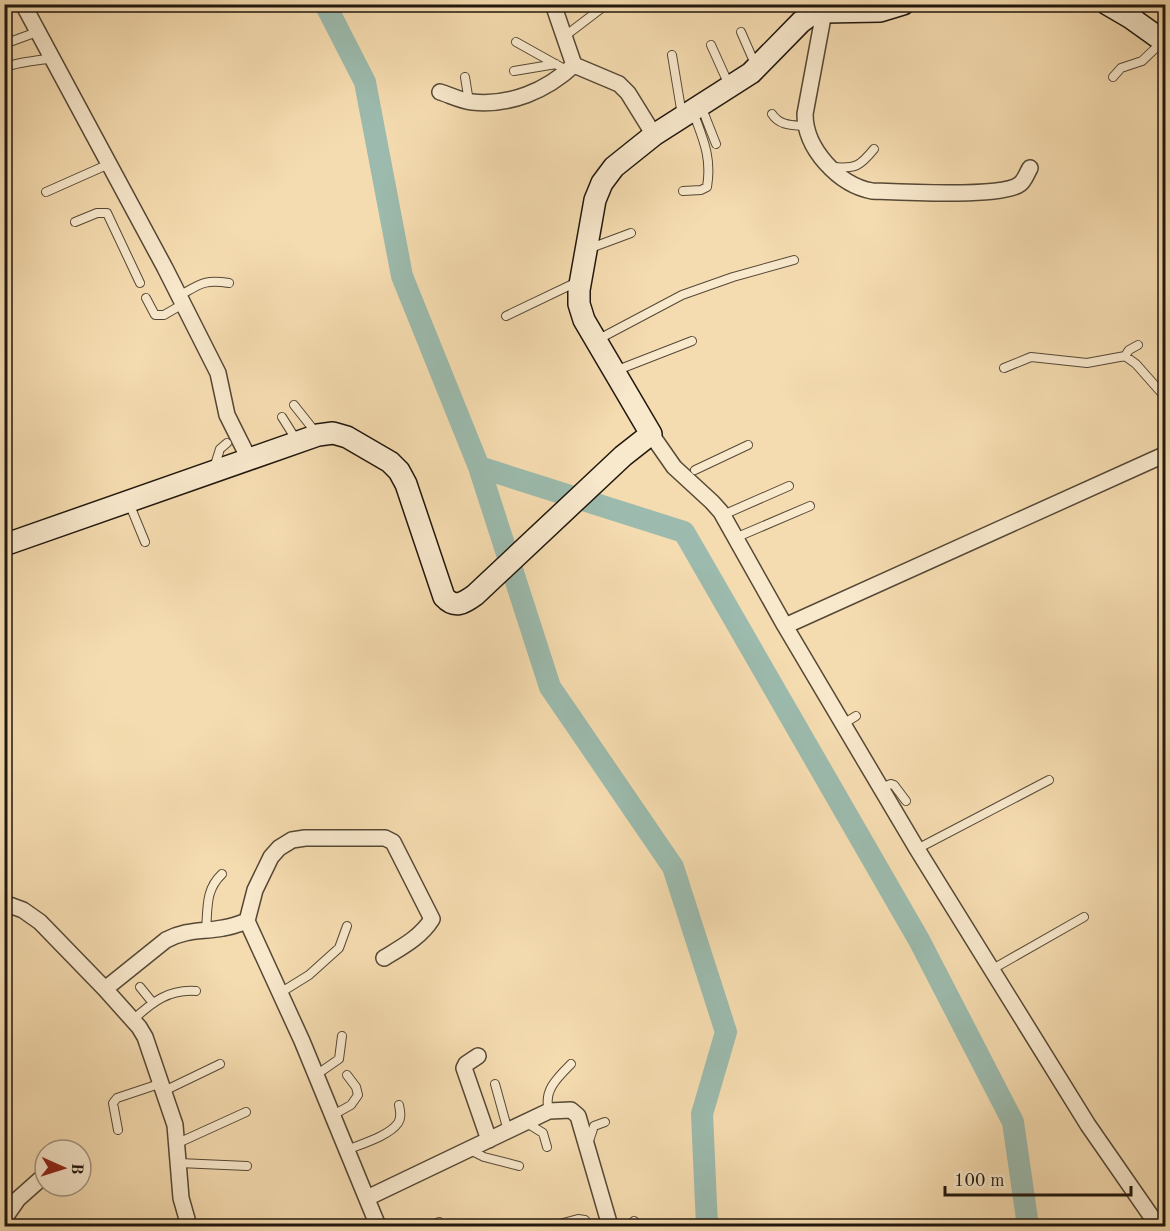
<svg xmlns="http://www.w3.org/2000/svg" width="1170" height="1231" font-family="'Old Standard TT',serif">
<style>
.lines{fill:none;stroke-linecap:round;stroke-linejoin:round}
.river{stroke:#9cbbae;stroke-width:22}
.service-casing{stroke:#554836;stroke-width:10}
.minor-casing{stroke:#554836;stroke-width:18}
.secondary-casing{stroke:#20170d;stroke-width:24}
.service{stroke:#f8e8cc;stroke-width:8}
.minor{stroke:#f8e8cc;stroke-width:15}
.secondary{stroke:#f8e8cc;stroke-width:21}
</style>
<rect width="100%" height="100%" fill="#f5dcb0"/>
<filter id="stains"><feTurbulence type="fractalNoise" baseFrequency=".00333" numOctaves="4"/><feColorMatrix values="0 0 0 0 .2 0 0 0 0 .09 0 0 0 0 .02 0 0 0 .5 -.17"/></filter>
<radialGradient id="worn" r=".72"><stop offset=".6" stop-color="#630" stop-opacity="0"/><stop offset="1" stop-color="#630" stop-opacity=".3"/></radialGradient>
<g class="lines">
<!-- river -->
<path class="river" d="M 325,4 L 365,82 L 402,276 L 479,467 L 684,532 L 919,940 L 1013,1122 L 1028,1226
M 479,467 L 550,687 L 673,867 L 726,1032 L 702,1114 L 707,1226"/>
<defs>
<path id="service" d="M 741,32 L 755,64
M 565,36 L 607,4
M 516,42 L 568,71
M 4,44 L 37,32
M 711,45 L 729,85
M 672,55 L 682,115
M 4,68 C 15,62 38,61 52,58
M 514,71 L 556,64
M 465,77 L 469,102
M 1113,77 L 1121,68 L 1142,61 L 1162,42
M 701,106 L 716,144
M 772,114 C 780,126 792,125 805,126
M 833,167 C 856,169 860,166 874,149
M 683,191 L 701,190 L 707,187 C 712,157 703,139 693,112
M 46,192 L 109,164
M 75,222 L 97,213 L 107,213 L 140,283
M 588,249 L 631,233
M 179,296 C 200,284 204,279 229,283
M 146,298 L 155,315 L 164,315 L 183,304
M 506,316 L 577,282
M 597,340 L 682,295 L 733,277 L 794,260
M 1125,356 L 1129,350 L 1138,345
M 1004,368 L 1031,357 L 1087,363 L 1125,356 L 1136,364 L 1166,398
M 615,371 L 692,341
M 294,405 L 317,434
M 282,417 L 297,441
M 214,468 L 220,449 L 227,443
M 695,470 L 748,445
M 129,503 L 145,542
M 723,515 L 789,486
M 735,538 L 810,506
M 843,724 L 856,716
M 881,788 L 891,784 L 894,785 L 906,801
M 917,849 L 1049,780
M 206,930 C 208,908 205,890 222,874
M 991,970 L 1084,917
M 140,987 L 153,1003
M 280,993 L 309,975 L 339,948 L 347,926
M 133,1020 C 152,1002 169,989 196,991
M 316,1075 L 339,1059 L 342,1036
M 495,1084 L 508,1131
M 164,1091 L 220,1064
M 549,1111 C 543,1091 557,1078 571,1064
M 333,1115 L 351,1105 L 358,1095 L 356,1087 L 347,1075
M 527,1123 L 543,1133 L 547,1147
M 118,1130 L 113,1103 L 117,1098 L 162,1083
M 589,1141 L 594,1126 L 605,1122
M 178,1143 L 246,1112
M 347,1150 C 361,1144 389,1136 398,1123 C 402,1117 400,1111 399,1105
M 470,1150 L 484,1157 L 519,1166
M 179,1163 L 247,1166
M 430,1226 L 439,1222
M 552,1226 L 578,1219 L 585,1220 L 589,1226
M 628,1226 L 634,1221"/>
<path id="minor" d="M 23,4 L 165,268 L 218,373 L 227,415 L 249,459
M 553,4 L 574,65
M 824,12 L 805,114 C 805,149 839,185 872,191 C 898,192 1003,198 1020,184 C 1025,180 1027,173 1030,168
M 574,65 L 619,84 L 628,93 L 654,135
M 440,92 C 450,95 461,101 472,102 C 510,106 546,91 574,65
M 651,434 L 674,467 L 712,502 L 721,512 L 785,626 L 917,849 L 1088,1125 L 1158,1226
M 785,626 L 1166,454
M 4,903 L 23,910 L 40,922 L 105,989 L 139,1027 L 145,1037 L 175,1125 L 181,1198 L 189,1226
M 105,989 L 166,940 C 187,929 201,932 223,928 C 231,927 239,924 247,921
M 478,1056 L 466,1064 L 464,1068 L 489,1140
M 367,1198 L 549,1111 L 571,1110 L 578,1116 L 610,1226
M 4,1219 L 18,1199 L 45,1175
M 378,1226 L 302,1041 L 247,921 L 255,890 L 271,857 L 279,848 L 292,840 L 305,838 L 385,838 L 393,842 L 432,919 C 421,937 402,947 384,958"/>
<path id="secondary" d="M 1107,4 L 1131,18 L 1166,43
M 4,545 L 318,435 L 333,433 L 347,437 L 390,462 L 399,471 L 406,484 L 444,597 C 455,609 464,603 475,595 L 623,456 L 651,434 L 584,320 L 579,304 L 579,290 L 595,200 L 602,183 L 614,167 L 654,135 L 751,73 L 801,22 L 812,14 L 824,12 L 880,11 L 903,4"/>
</defs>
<!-- service casing -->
<use href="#service" class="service-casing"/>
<!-- minor casing -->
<use href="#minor" class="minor-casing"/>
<!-- secondary casing -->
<use href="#secondary" class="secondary-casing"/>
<!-- service -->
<use href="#service" class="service"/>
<!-- minor -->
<use href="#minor" class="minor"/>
<!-- secondary -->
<use href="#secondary" class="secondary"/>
</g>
<!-- margin -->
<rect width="1170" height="1231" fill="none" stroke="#f5dcb0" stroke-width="24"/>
<rect x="6" y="6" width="1158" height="1219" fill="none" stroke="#20170d" stroke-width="3"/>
<rect x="12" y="12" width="1146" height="1207" fill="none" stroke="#20170d" stroke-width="1.5"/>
<!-- north arrow -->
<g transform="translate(63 1168) rotate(93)"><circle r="28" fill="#f8e8cc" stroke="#a29480" stroke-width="1.5"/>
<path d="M0-4.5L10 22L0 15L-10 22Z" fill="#8f2418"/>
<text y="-9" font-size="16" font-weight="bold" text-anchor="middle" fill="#20170d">B</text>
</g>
<!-- scale -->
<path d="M945 1186v9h186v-9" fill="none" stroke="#20170d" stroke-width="3"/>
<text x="954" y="1186" font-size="18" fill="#20170d" stroke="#f8e8cc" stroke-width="4.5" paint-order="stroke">100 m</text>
<rect width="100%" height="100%" filter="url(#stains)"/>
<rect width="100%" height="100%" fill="url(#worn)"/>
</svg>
